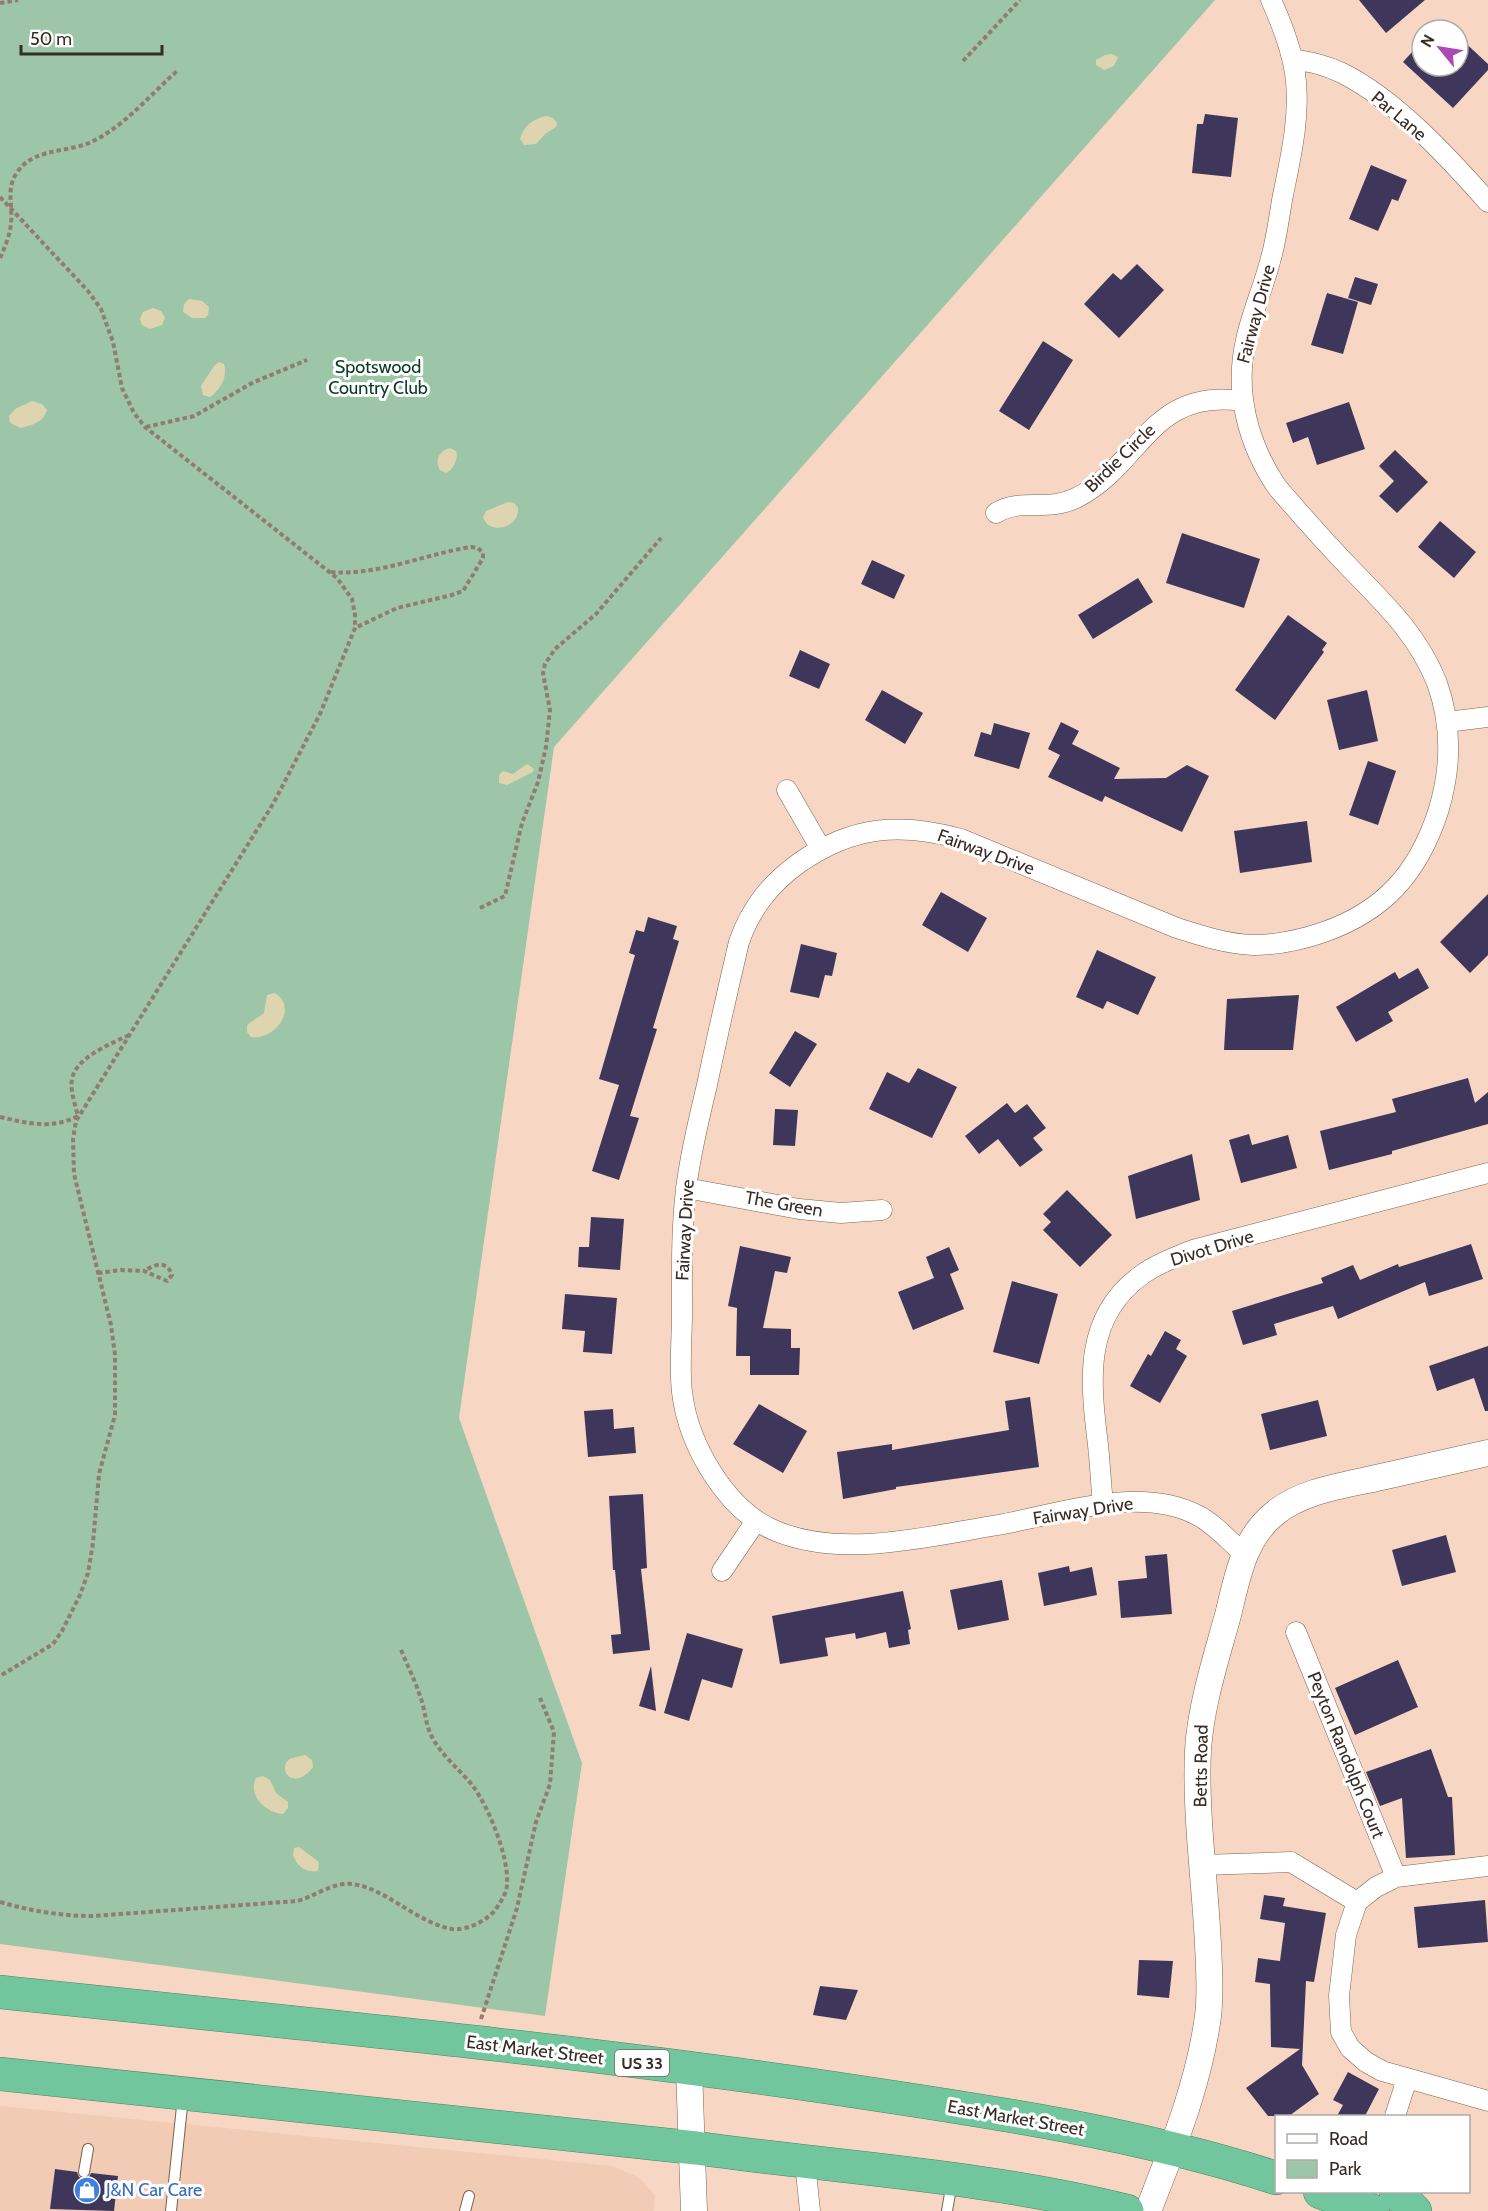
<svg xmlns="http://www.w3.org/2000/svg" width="1488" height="2211" font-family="Cabin,sans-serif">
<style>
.built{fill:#f1cbb3}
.green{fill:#9dc6a8}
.sand{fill:#ded5b0}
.building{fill:#3f375b}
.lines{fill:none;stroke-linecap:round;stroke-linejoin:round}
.service-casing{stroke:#7d6250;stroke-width:12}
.minor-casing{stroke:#7d6250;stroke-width:21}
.tertiary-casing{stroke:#7d6250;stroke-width:27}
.trunk-casing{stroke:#478664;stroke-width:34}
.path{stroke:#927c6f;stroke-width:4;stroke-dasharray:4.5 3;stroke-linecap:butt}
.service{stroke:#fff;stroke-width:10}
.minor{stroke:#fff;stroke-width:20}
.tertiary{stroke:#fff;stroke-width:26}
.trunk{stroke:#72c69e;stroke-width:33}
.labels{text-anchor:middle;stroke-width:6;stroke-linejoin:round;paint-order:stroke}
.shield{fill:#fff;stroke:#746b66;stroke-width:1.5}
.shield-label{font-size:16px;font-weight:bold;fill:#382c25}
.street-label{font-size:18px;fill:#382c25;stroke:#fff}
.park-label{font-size:18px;fill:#06391d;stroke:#fff}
.shop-label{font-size:18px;fill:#366cbe;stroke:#fff;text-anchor:start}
</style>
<rect width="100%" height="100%" fill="#f7d7c3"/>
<!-- built -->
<path class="built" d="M 0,2106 L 612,2166 L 638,2177 L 655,2195 L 654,2211 L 0,2211 Z"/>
<!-- green -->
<path class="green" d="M 0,0 L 1215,0 L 554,747 L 459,1418 L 582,1763 L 545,2016 L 0,1944 Z"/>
<!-- sand -->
<path class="sand" d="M 1112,54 L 1118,57 L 1114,66 L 1104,70 L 1096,65 L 1096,60 L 1105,55 Z
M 546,116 L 553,118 L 557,123 L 556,127 L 545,134 L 536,144 L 524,145 L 520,139 C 524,125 533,119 546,116 Z
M 189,299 L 202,301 L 209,307 L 208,315 L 205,318 L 192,318 L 183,312 L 184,304 Z
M 153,308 L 161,311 L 165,318 L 162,325 L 150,329 L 142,325 L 140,319 L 143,312 Z
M 219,362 L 224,364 C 228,377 220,390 210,397 L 203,395 L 201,386 L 214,366 Z
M 32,401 L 42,404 L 47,410 C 44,422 32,425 21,428 L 10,423 L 9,416 L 15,409 Z
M 450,448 L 456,451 C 459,458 453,470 446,473 L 440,470 C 434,460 440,450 450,448 Z
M 508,502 L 514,503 L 518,508 C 520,528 489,536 483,517 L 486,511 Z
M 527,764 L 534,769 L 533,772 L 507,785 L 499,783 L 499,775 L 503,771 L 513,774 Z
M 274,993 C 299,1006 277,1040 251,1037 L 247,1032 L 247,1025 L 264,1013 L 267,995 Z
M 305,1755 L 312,1760 L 313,1767 C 293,1793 276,1768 290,1759 C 294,1757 301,1756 305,1755 Z
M 263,1776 L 270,1780 L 276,1793 L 288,1802 L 288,1808 L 283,1814 C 266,1813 247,1795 256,1778 Z
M 299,1847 L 319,1862 L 318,1871 C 305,1873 297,1866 293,1855 L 294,1848 Z"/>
<!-- building -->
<path class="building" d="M 1359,0 L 1425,0 L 1386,33 Z
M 1458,36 L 1488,64 L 1488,70 L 1453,108 L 1403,62 L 1422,41 L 1422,66 L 1458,66 Z
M 1205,114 L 1238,118 L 1231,177 L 1192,173 L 1197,124 L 1203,124 Z
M 1371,165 L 1407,180 L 1398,201 L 1392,199 L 1378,231 L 1349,219 Z
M 1137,264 L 1164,290 L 1119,338 L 1084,304 L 1113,273 L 1121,280 Z
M 1355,277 L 1378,284 L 1371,305 L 1348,298 Z
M 1327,293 L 1358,302 L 1343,354 L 1311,345 Z
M 1043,341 L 1073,360 L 1029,430 L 999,411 Z
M 1349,402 L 1365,449 L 1317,465 L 1308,437 L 1293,443 L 1286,423 Z
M 1395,450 L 1428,482 L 1397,513 L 1379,496 L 1394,481 L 1379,466 Z
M 1440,521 L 1476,552 L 1454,578 L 1418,547 Z
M 1182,533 L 1260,559 L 1244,608 L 1166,583 Z
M 872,560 L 905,575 L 894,599 L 861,584 Z
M 1138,578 L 1153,602 L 1093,639 L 1078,615 Z
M 1288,615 L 1327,643 L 1322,650 L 1324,652 L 1275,720 L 1235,690 Z
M 800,650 L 830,664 L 819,689 L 789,676 Z
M 882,690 L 923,713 L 905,744 L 865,720 Z
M 1367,690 L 1378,741 L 1339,750 L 1327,700 Z
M 1061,722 L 1079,731 L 1072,744 L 1120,768 L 1114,779 L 1166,778 L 1187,765 L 1209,776 L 1182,832 L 1105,796 L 1102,802 L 1048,777 L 1060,755 L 1048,749 Z
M 994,723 L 1030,733 L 1019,769 L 974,756 L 981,732 L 991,735 Z
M 1368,761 L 1396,771 L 1378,825 L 1349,815 Z
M 1307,821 L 1312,862 L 1240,873 L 1234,831 Z
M 941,892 L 987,918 L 968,952 L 922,925 Z
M 1488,894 L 1488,955 L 1470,973 L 1440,942 Z
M 648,917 L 677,926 L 673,939 L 679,941 L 653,1028 L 657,1029 L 630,1116 L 639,1118 L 619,1180 L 592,1171 L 619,1085 L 599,1079 L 635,955 L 629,953 L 636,930 L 644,932 Z
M 801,944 L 837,953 L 832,976 L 825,975 L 819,998 L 790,992 Z
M 1097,950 L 1156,977 L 1138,1015 L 1107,1001 L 1103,1009 L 1076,997 Z
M 1418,968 L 1429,988 L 1388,1012 L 1393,1021 L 1356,1042 L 1336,1007 L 1395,972 L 1399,979 Z
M 1299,995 L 1293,1050 L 1224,1050 L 1227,999 Z
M 795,1031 L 817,1044 L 790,1087 L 769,1073 Z
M 918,1068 L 957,1087 L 932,1138 L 869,1109 L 887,1072 L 909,1083 Z
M 1468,1078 L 1475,1103 L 1488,1092 L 1488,1124 L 1392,1151 L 1392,1154 L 1329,1170 L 1320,1131 L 1396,1112 L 1392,1099 Z
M 1007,1103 L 1015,1113 L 1027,1104 L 1046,1128 L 1033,1138 L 1043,1150 L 1020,1167 L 998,1139 L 979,1154 L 965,1136 Z
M 775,1109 L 798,1110 L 795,1146 L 773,1145 Z
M 1249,1134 L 1252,1145 L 1288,1135 L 1297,1168 L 1241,1183 L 1229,1140 Z
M 1192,1154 L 1200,1200 L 1136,1219 L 1128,1176 Z
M 1067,1190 L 1112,1235 L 1080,1267 L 1043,1230 L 1051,1222 L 1043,1214 Z
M 591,1217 L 624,1219 L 620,1270 L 578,1267 L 579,1247 L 589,1247 Z
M 1471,1244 L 1483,1279 L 1429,1296 L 1425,1282 L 1338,1319 L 1333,1306 L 1274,1324 L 1277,1335 L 1243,1345 L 1232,1311 L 1323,1283 L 1321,1278 L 1353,1265 L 1360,1280 L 1398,1264 L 1399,1267 Z
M 740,1246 L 791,1257 L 787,1273 L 775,1271 L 763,1328 L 791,1329 L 791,1348 L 800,1348 L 799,1375 L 750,1375 L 750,1356 L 736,1356 L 737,1308 L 728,1306 Z
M 949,1247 L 959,1270 L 950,1274 L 964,1309 L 913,1330 L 898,1292 L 934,1278 L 926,1257 Z
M 1012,1281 L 1058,1294 L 1039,1364 L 993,1352 Z
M 565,1294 L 617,1298 L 612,1354 L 583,1352 L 585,1331 L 562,1329 Z
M 1165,1331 L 1181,1340 L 1176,1349 L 1187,1356 L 1160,1403 L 1130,1386 L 1148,1354 L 1151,1356 Z
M 1488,1346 L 1488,1411 L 1485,1411 L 1474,1378 L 1437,1391 L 1429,1366 Z
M 1030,1397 L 1039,1467 L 896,1487 L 896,1489 L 843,1499 L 837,1452 L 892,1444 L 892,1450 L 1009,1430 L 1005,1401 Z
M 1318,1400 L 1327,1436 L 1270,1450 L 1261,1414 Z
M 759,1404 L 807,1431 L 783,1473 L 733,1444 Z
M 613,1409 L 614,1429 L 634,1427 L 636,1453 L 588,1457 L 584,1411 Z
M 643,1494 L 647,1568 L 641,1569 L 650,1650 L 613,1654 L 611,1635 L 621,1634 L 615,1570 L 613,1570 L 609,1496 Z
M 1446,1535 L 1456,1572 L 1402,1586 L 1392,1550 Z
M 1167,1554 L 1172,1614 L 1121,1618 L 1118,1581 L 1147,1578 L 1145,1556 Z
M 1069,1566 L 1070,1572 L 1092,1567 L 1097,1595 L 1044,1606 L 1038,1573 Z
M 1002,1580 L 1009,1620 L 958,1630 L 950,1590 Z
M 903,1591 L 911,1629 L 908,1630 L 910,1644 L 889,1648 L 886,1632 L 856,1639 L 855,1633 L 825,1638 L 828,1656 L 780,1664 L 772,1616 Z
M 687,1633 L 743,1649 L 732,1688 L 702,1679 L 689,1721 L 664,1713 Z
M 1398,1660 L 1418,1707 L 1355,1735 L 1335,1688 Z
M 651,1666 L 656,1711 L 639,1706 Z
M 1431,1749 L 1448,1797 L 1452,1797 L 1455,1855 L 1406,1858 L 1402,1798 L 1380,1806 L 1366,1772 Z
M 1264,1895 L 1285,1898 L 1283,1906 L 1326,1913 L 1314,1982 L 1306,1981 L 1302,2065 L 1319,2094 L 1289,2116 L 1268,2116 L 1246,2088 L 1300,2049 L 1271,2047 L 1270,1984 L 1255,1982 L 1258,1958 L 1280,1961 L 1285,1923 L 1260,1919 Z
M 1485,1900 L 1488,1942 L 1418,1948 L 1414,1907 Z
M 1139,1960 L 1173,1961 L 1169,1998 L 1137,1995 Z
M 820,1986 L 858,1990 L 846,2020 L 813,2015 Z
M 1348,2072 L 1379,2089 L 1365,2116 L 1337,2116 L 1343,2105 L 1333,2100 Z
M 55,2169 L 77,2172 L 79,2177 L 83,2179 L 89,2177 L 91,2173 L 118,2176 L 114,2211 L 50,2209 Z"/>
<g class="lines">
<defs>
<path id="service" d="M 84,2172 L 88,2149
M 171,2211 L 183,2097
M 465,2211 L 469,2196
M 947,2211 L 952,2182"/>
<path id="minor" d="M 1293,59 C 1310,62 1326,65 1342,73 C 1396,100 1448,157 1488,202
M 996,513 C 1020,498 1048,512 1076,498 C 1142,465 1150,387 1243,401
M 1447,722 L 1488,717
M 787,790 L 821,849
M 686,1188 L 799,1209 L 841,1213 L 882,1210
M 1103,1504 C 1101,1484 1100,1464 1098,1445 C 1090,1380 1083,1316 1143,1274 C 1158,1263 1176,1257 1193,1250 L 1488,1173
M 1244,1554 C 1229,1541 1215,1524 1197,1515 C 1138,1485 1059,1514 998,1525 C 929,1536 843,1559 776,1531 C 726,1511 688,1444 682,1392 C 679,1367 682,1339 682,1313 C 682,1272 681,1231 686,1190 C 690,1154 699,1119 707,1085 C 717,1037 728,989 739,942 C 751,908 770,884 799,863 C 852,826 900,822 961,839 L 1177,928 C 1202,936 1227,944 1253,945 C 1277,945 1301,940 1324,932 C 1384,911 1418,873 1438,812 C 1451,770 1452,725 1437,683 C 1418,635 1385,604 1350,568 C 1325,542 1301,515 1277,487 C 1248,444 1234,392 1246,340 C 1252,312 1264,286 1271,258 C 1277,237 1279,216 1283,195 C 1291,156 1301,113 1295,73 C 1291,47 1282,24 1271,0
M 722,1571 L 756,1521
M 1296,1632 L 1396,1877
M 1202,1865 L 1291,1862 L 1357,1902
M 1488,1866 L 1396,1877 L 1376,1887 L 1357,1902 L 1346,1935 L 1339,1996 L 1341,2032 L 1350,2048 L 1366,2062 L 1382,2071 L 1488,2101
M 1395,2116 L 1407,2079
M 805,2162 L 810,2211"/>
<path id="tertiary" d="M 689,2068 L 694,2211
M 1148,2211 C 1173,2147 1199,2084 1208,2016 C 1211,1993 1209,1968 1208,1945 C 1205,1881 1195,1813 1198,1750 C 1201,1704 1216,1659 1228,1615 C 1237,1579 1243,1539 1274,1514 C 1302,1490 1347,1485 1381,1477 C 1417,1469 1452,1461 1488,1453"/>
<path id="trunk" d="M 0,1992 C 273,2021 547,2046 819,2086 C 972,2109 1128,2130 1276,2178
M 0,2074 L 696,2148 C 840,2168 986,2176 1127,2211
M 1320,2192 L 1373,2211
M 1396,2192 L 1415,2211"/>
</defs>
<!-- service casing -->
<use href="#service" class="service-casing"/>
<!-- minor casing -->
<use href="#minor" class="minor-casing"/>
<!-- tertiary casing -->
<use href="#tertiary" class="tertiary-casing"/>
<!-- trunk casing -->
<use href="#trunk" class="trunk-casing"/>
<!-- path -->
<path class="path" d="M 0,3 L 18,0
M 963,61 L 1020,0
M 0,197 L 88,291 L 101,309 L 113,342 L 122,388 L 134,413 L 145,427 L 337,578 L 352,599 L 355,615 L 355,628 L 320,714 L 273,804 L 76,1121 L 73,1139 L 74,1174 L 111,1325 L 115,1355 L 115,1415 L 99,1474 L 93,1543 L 88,1573 L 80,1595 L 62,1631 L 53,1644 L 0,1676
M 0,258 C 5,247 10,235 11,223 C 13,205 6,190 16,174 C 32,148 64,153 89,143 C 123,128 150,95 177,71
M 146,427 L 194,416 L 254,382 L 307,360
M 331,572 C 378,576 425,554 471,547 L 478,548 L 483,553 L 483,558 L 463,591 L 452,595 L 397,608 L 355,628
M 480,908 L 505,896 L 522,823 L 538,782 L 546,747 L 550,710 L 543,673 L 545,664 L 555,649 L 596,614 L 661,538
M 0,1117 C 27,1123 52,1130 78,1116 C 75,1104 70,1091 72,1079 C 76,1057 111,1044 129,1035
M 98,1273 L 121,1270 L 144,1271 L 167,1281 L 172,1275 C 167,1260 155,1264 144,1271
M 0,1902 C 31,1911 61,1916 93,1916 L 297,1901 C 313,1897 327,1886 344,1884 C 379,1881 415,1923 452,1929 C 467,1931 488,1920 496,1909 C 501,1901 507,1893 507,1884 C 509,1857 489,1808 473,1786 C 460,1770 442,1756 432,1737 C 425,1724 425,1707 419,1693 C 414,1678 406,1663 400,1647
M 481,2019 L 517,1908 L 536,1822 L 550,1784 L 554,1732 L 540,1698"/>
<!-- service -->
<use href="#service" class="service"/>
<!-- minor -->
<use href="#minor" class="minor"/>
<!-- tertiary -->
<use href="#tertiary" class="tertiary"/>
<!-- trunk -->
<use href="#trunk" class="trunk"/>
</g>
<!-- icons -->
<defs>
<symbol id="shop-disc" viewBox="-11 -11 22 22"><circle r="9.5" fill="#3f7fe0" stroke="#fff"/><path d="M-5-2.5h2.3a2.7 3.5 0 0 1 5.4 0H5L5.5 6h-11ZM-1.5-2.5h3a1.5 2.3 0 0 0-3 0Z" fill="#fff"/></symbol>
</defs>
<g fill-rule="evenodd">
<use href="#shop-disc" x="72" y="2175" width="30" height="30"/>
</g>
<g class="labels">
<!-- shield labels -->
<rect class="shield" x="615" y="2050" width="54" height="26" rx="4.5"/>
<g class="shield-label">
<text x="642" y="2069">US 33</text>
</g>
<!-- street labels -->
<g class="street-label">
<text transform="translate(1399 116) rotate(40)" y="6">Par Lane</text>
<text transform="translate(1256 314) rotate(-75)" y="6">Fairway Drive</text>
<text transform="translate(1120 458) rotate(-44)" y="6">Birdie Circle</text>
<text transform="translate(986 852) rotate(20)" y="6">Fairway Drive</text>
<text transform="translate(784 1204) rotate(10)" y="6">The Green</text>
<text transform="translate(685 1230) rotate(-87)" y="6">Fairway Drive</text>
<text transform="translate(1212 1248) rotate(-17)" y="6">Divot Drive</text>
<text transform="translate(1083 1511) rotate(-9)" y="6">Fairway Drive</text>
<text transform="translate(1346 1755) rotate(68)" y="6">Peyton Randolph Court</text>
<text transform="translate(1201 1766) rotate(-89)" y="6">Betts Road</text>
<text transform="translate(535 2050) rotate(7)" y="6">East Market Street</text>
<text transform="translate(1016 2118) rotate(10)" y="6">East Market Street</text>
</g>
<!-- park labels -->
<g class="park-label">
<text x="378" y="373">Spotswood<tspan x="378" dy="21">Country Club</tspan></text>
</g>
<!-- shop labels -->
<g class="shop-label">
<text x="106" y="2196">J&amp;N Car Care</text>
</g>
</g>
<!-- legend -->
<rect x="1275" y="2115" width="195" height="78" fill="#ffffff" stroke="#afaba8" stroke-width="1.5"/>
<rect x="1287" y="2134" width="30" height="9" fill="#ffffff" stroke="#afaba8" stroke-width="1.5"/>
<text x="1329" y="2145" font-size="18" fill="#382c25">Road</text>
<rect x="1287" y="2160" width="30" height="18" fill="#9dc6a8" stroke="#afaba8" stroke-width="1.5"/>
<text x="1329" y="2175" font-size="18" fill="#382c25">Park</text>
<!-- north arrow -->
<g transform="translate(1440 48) rotate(300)"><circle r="28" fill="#ffffff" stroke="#afaba8" stroke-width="1.5"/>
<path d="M0-4.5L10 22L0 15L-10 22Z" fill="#ab4ab2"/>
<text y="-9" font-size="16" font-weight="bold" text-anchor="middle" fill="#382c25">N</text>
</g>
<!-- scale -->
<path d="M21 45v9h141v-9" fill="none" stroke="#382c25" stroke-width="3"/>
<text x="30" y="45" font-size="18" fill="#382c25" stroke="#ffffff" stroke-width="4.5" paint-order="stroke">50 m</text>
</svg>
